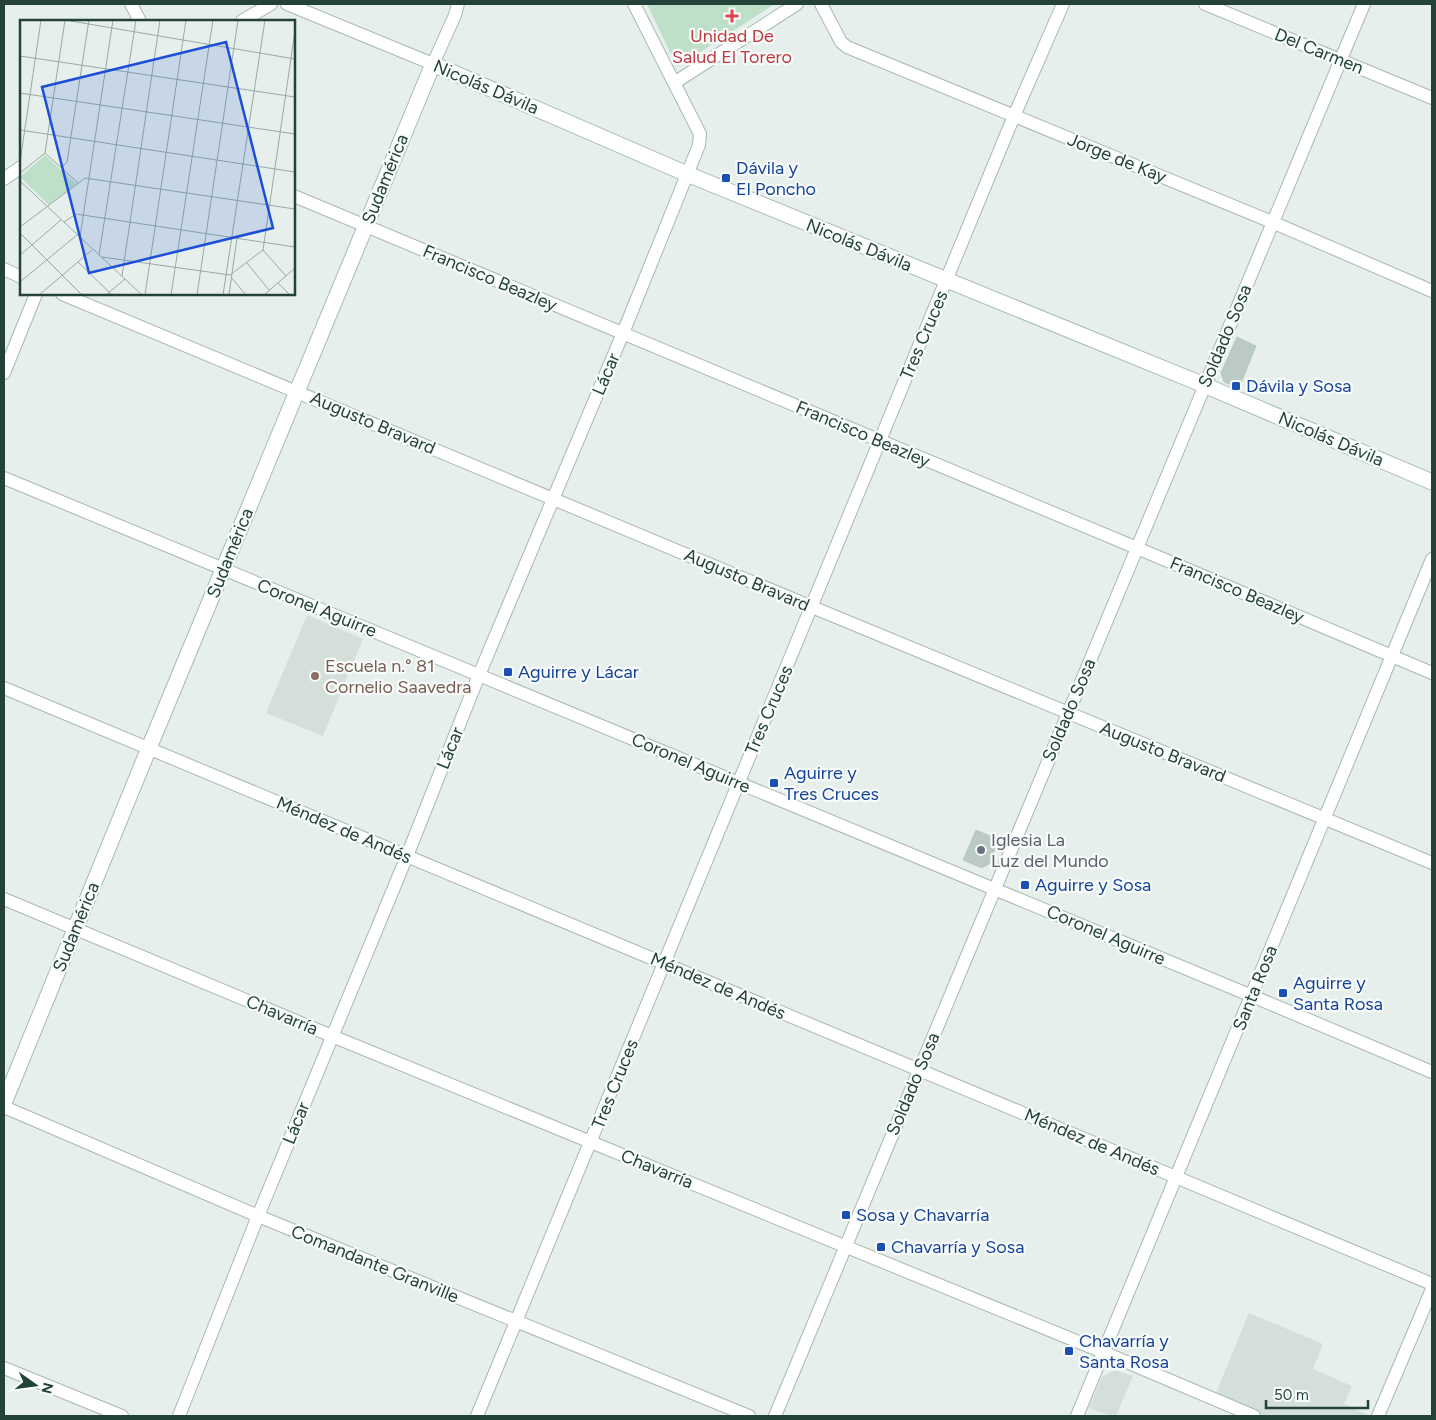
<svg xmlns="http://www.w3.org/2000/svg" width="1436" height="1420" font-family="Figtree,sans-serif">
<style>
.built{fill:#d4dfda}
.green{fill:#bfe0c8}
.building{fill:#bbcac4;stroke:#b8c9c2}
.lines{fill:none;stroke-linecap:round;stroke-linejoin:round}
.street-casing{stroke:#a8b8b2;stroke-width:14}
.secondary-casing{stroke:#a4bbb3;stroke-width:17}
.street{stroke:#fff;stroke-width:12}
.secondary{stroke:#fff;stroke-width:15}
.health-dot{fill:#e0444e;stroke:#f7fbf9;stroke-width:2}
.transit-dot{fill:#1a4fb4;stroke:#f7fbf9;stroke-width:2}
.education-dot{fill:#8d6e63;stroke:#f7fbf9;stroke-width:2}
.worship-dot{fill:#6b7280;stroke:#f7fbf9;stroke-width:2}
.labels{text-anchor:middle;stroke-width:4.5;stroke-linejoin:round;paint-order:stroke}
.health-label{font-size:18px;fill:#be3a42;stroke:#f7fbf9}
.street-label{font-size:18px;fill:#24423a;stroke:#f7fbf9}
.transit-label{font-size:18px;fill:#164399;stroke:#f7fbf9;text-anchor:start}
.education-label{font-size:18px;fill:#785e54;stroke:#f7fbf9;text-anchor:start}
.worship-label{font-size:18px;fill:#5b616d;stroke:#f7fbf9;text-anchor:start}
.inset-road{fill:none;stroke:#98aaa4;stroke-width:1}
.view{fill:#1d4ed8;fill-opacity:0.15;stroke:#1d4ed8;stroke-width:2.5}
.inset-edge{fill:none;stroke:#24423a;stroke-width:2.5}
</style>
<rect width="100%" height="100%" fill="#e6efeb"/>
<!-- built -->
<path class="built" d="M 307,615 L 363,639 L 323,736 L 266,713 Z
M 1249,1313 L 1323,1344 L 1313,1369 L 1352,1386 L 1344,1404 L 1370,1416 L 1265,1416 L 1215,1395 Z
M 1114,1370 L 1133,1376 L 1116,1416 L 1110,1416 L 1089,1408 L 1102,1377 Z"/>
<!-- green -->
<path class="green" d="M 647,4 L 775,4 L 677,67 Z"/>
<!-- building -->
<path class="building" d="M 1237,337 L 1256,346 L 1239,388 L 1224,382 L 1221,373 Z
M 976,830 L 999,840 L 989,864 L 982,868 L 963,860 Z"/>
<g class="lines">
<defs>
<path id="street" d="M 131,4 L 140,21
M 287,4 L 433,64 L 455,15 L 458,4
M 821,4 L 841,42 L 847,47 L 1272,222 L 1432,291
M 1205,4 L 1432,98
M 242,21 L 271,4
M 674,83 L 797,4
M 4,179 L 21,167
M 294,196 L 1137,548 L 1432,673
M 4,269 L 21,277
M 62,294 L 812,607 L 1432,863
M 4,373 L 36,294
M 4,478 L 1252,996 L 1432,1072
M 4,688 L 1432,1284
M 4,899 L 332,1036 L 1103,1352 L 1254,1416
M 4,1107 L 258,1216 L 749,1416
M 4,1368 L 122,1416
M 179,1416 L 258,1216 L 407,856 L 479,675 L 623,333 L 699,145 L 700,134 L 634,4
M 477,1416 L 1014,116 L 1063,4
M 775,1416 L 1364,4
M 1077,1416 L 1432,559
M 1378,1416 L 1432,1289"/>
<path id="secondary" d="M 4,1103 L 149,748 L 433,64 L 687,174 L 1204,385 L 1432,482"/>
</defs>
<!-- street casing -->
<use href="#street" class="street-casing"/>
<!-- secondary casing -->
<use href="#secondary" class="secondary-casing"/>
<!-- street -->
<use href="#street" class="street"/>
<!-- secondary -->
<use href="#secondary" class="secondary"/>
</g>
<!-- markers -->
<path class="health-dot" d="M729.5 8.5h5v5h5v5h-5v5h-5v-5h-5v-5h5z"/>
<g class="transit-dot">
<rect x="721" y="173" width="10" height="10" rx="2.5"/>
<rect x="1231" y="381" width="10" height="10" rx="2.5"/>
<rect x="503" y="667" width="10" height="10" rx="2.5"/>
<rect x="769" y="778" width="10" height="10" rx="2.5"/>
<rect x="1020" y="880" width="10" height="10" rx="2.5"/>
<rect x="1278" y="988" width="10" height="10" rx="2.5"/>
<rect x="841" y="1210" width="10" height="10" rx="2.5"/>
<rect x="876" y="1242" width="10" height="10" rx="2.5"/>
<rect x="1064" y="1346" width="10" height="10" rx="2.5"/>
</g>
<circle class="education-dot" cx="315" cy="676" r="5"/>
<circle class="worship-dot" cx="981" cy="850" r="5"/>
<g class="labels">
<!-- health labels -->
<g class="health-label">
<text x="732" y="42">Unidad De<tspan x="732" dy="21">Salud El Torero</tspan></text>
</g>
<!-- street labels -->
<g class="street-label">
<text transform="translate(1319 51) rotate(22)" y="6">Del Carmen</text>
<text transform="translate(486 87) rotate(23)" y="6">Nicolás Dávila</text>
<text transform="translate(1117 158) rotate(22)" y="6">Jorge de Kay</text>
<text transform="translate(385 179) rotate(-68)" y="6">Sudamérica</text>
<text transform="translate(859 245) rotate(22)" y="6">Nicolás Dávila</text>
<text transform="translate(490 278) rotate(23)" y="6">Francisco Beazley</text>
<text transform="translate(924 335) rotate(-67)" y="6">Tres Cruces</text>
<text transform="translate(1225 336) rotate(-67)" y="6">Soldado Sosa</text>
<text transform="translate(606 374) rotate(-67)" y="6">Lácar</text>
<text transform="translate(373 423) rotate(23)" y="6">Augusto Bravard</text>
<text transform="translate(863 434) rotate(23)" y="6">Francisco Beazley</text>
<text transform="translate(1331 439) rotate(23)" y="6">Nicolás Dávila</text>
<text transform="translate(230 553) rotate(-68)" y="6">Sudamérica</text>
<text transform="translate(747 580) rotate(23)" y="6">Augusto Bravard</text>
<text transform="translate(1237 590) rotate(23)" y="6">Francisco Beazley</text>
<text transform="translate(317 608) rotate(22)" y="6">Coronel Aguirre</text>
<text transform="translate(769 710) rotate(-67)" y="6">Tres Cruces</text>
<text transform="translate(1069 710) rotate(-67)" y="6">Soldado Sosa</text>
<text transform="translate(450 748) rotate(-68)" y="6">Lácar</text>
<text transform="translate(1163 752) rotate(22)" y="6">Augusto Bravard</text>
<text transform="translate(691 763) rotate(23)" y="6">Coronel Aguirre</text>
<text transform="translate(344 830) rotate(23)" y="6">Méndez de Andés</text>
<text transform="translate(76 927) rotate(-68)" y="6">Sudamérica</text>
<text transform="translate(1106 935) rotate(23)" y="6">Coronel Aguirre</text>
<text transform="translate(718 986) rotate(23)" y="6">Méndez de Andés</text>
<text transform="translate(1255 988) rotate(-68)" y="6">Santa Rosa</text>
<text transform="translate(282 1015) rotate(23)" y="6">Chavarría</text>
<text transform="translate(615 1084) rotate(-68)" y="6">Tres Cruces</text>
<text transform="translate(913 1084) rotate(-67)" y="6">Soldado Sosa</text>
<text transform="translate(296 1123) rotate(-68)" y="6">Lácar</text>
<text transform="translate(1092 1142) rotate(23)" y="6">Méndez de Andés</text>
<text transform="translate(657 1169) rotate(22)" y="6">Chavarría</text>
<text transform="translate(375 1264) rotate(22)" y="6">Comandante Granville</text>
</g>
<!-- transit labels -->
<g class="transit-label">
<text x="736" y="174">Dávila y<tspan x="736" dy="21">El Poncho</tspan></text>
<text x="1246" y="392">Dávila y Sosa</text>
<text x="518" y="678">Aguirre y Lácar</text>
<text x="784" y="779">Aguirre y<tspan x="784" dy="21">Tres Cruces</tspan></text>
<text x="1035" y="891">Aguirre y Sosa</text>
<text x="1293" y="989">Aguirre y<tspan x="1293" dy="21">Santa Rosa</tspan></text>
<text x="856" y="1221">Sosa y Chavarría</text>
<text x="891" y="1253">Chavarría y Sosa</text>
<text x="1079" y="1347">Chavarría y<tspan x="1079" dy="21">Santa Rosa</tspan></text>
</g>
<!-- education labels -->
<g class="education-label">
<text x="325" y="672">Escuela n.° 81<tspan x="325" dy="21">Cornelio Saavedra</tspan></text>
</g>
<!-- worship labels -->
<g class="worship-label">
<text x="991" y="846">Iglesia La<tspan x="991" dy="21">Luz del Mundo</tspan></text>
</g>
</g>
<!-- overview -->
<g transform="translate(20 20)">
<rect width="275" height="275" fill="#e6efeb"/>
<path d="M 25,135 L 56,164 L 29,185 L 0,157 Z" fill="#bfe0c8"/>
<path class="inset-road" d="M 0,36 L 275,77M 0,73 L 275,114M 0,110 L 275,152M 25,133 L 58,163M 0,142 L 21,0M 41,148 L 47,142 L 69,0M 0,153 L 25,133 L 45,0 L 275,39M 0,161 L 122,275M 44,202 L 56,194 L 275,227M 0,207 L 65,158 L 275,189M 0,213 L 62,275M 60,217 L 93,0M 243,230 L 266,256M 0,235 L 41,200M 79,235 L 116,0M 82,237 L 210,255 L 243,230 L 275,11M 58,242 L 92,275M 227,243 L 249,270M 102,256 L 140,0M 211,257 L 226,275M 0,262 L 57,215M 258,263 L 270,275M 19,275 L 72,230M 86,275 L 105,259M 125,275 L 166,0M 151,275 L 193,0M 177,275 L 218,0M 203,275 L 245,0M 209,275 L 217,218M 244,275 L 275,248"/>
<path class="view" d="M 206,22 L 253,208 L 69,253 L 22,67 Z"/>
<rect width="275" height="275" class="inset-edge"/>
</g>
<!-- border -->
<rect width="1436" height="1420" fill="none" stroke="#24423a" stroke-width="10"/>
<!-- north arrow -->
<g transform="translate(35 1385) rotate(104)" stroke="#f7fbf9" stroke-width="4" paint-order="stroke">
<path d="M0-4L9 19L0 12L-9 19Z" fill="#24423a"/>
<text y="-8" font-size="14" font-weight="bold" text-anchor="middle" fill="#24423a">N</text>
</g>
<!-- scale -->
<path d="M1266 1400v8h102v-8" fill="none" stroke="#24423a" stroke-width="2.5"/>
<text x="1274" y="1400" font-size="15" fill="#24423a" stroke="#f7fbf9" stroke-width="4" paint-order="stroke">50 m</text>
</svg>
